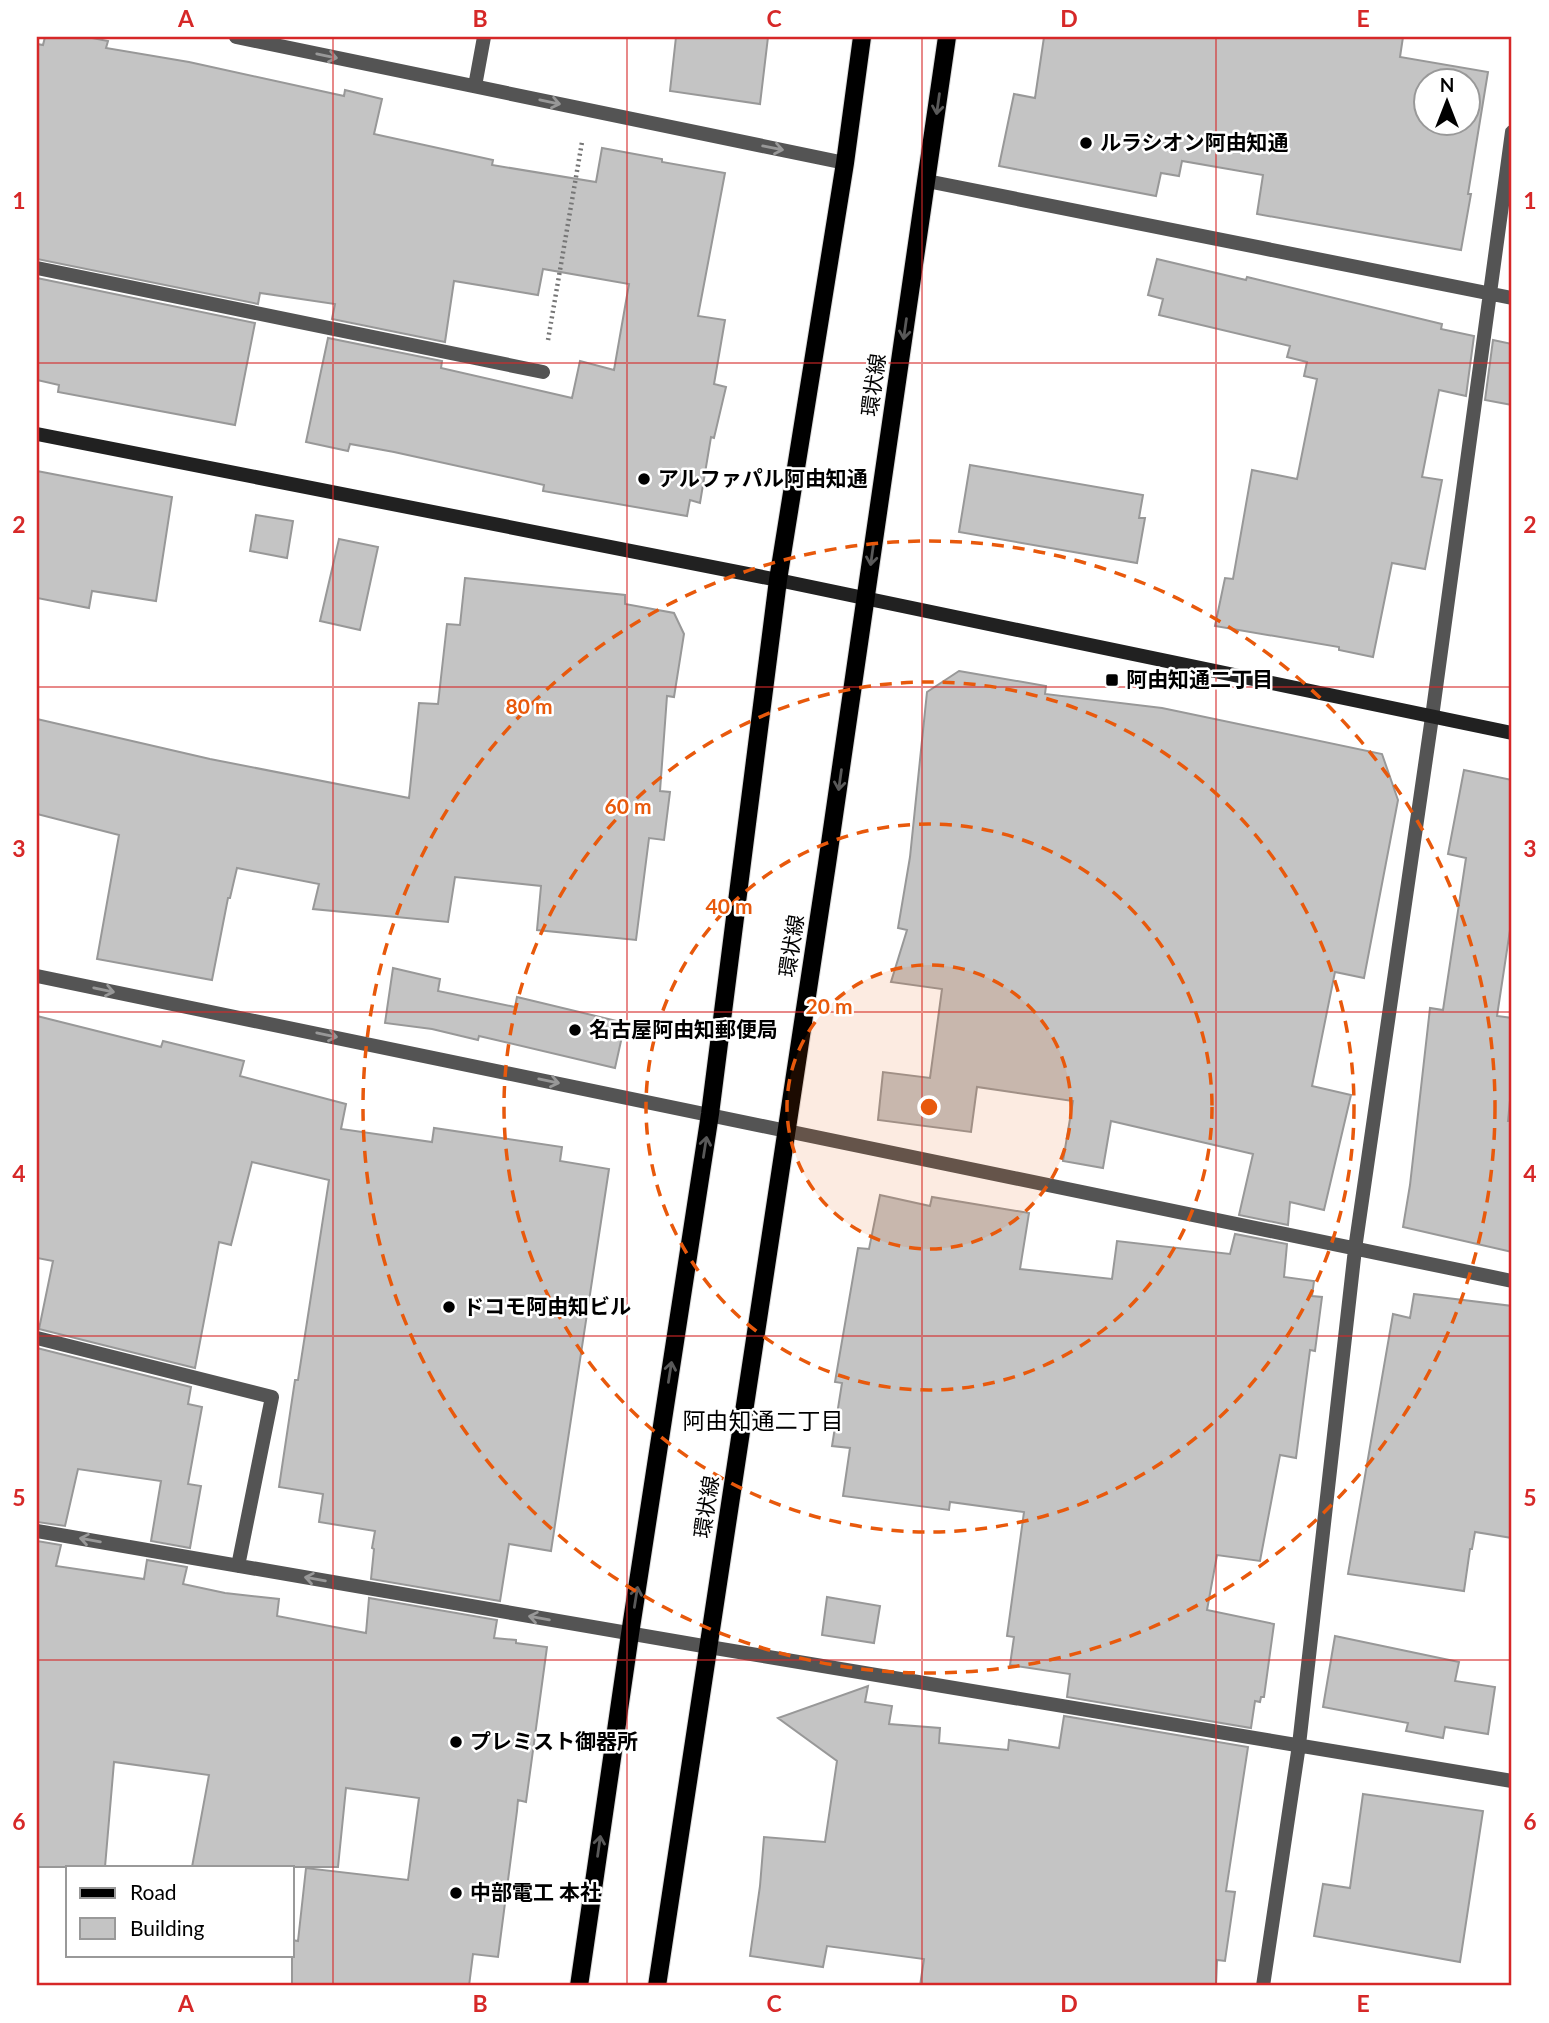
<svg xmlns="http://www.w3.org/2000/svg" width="1549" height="2023" font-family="Lato,'Noto Sans JP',sans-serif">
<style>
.building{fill:#c4c4c4;stroke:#989898;stroke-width:2;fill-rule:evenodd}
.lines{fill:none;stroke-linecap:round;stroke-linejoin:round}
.primary-casing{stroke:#dbdbdb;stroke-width:20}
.path{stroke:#767676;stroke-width:4.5;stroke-dasharray:2 3.5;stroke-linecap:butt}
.lane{stroke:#545454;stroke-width:14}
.street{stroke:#545454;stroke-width:14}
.secondary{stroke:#212121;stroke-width:14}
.primary{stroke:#000;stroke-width:18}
.oneway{stroke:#989898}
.oneway2{stroke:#595959}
.grid{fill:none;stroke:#d62828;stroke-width:2;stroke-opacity:0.55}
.ring{fill:none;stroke:#e8590c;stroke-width:3.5;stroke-dasharray:12 9}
.poi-dot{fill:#000;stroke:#fff;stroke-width:2.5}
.labels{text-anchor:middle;stroke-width:5;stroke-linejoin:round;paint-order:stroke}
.poi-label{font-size:21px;font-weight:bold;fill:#000;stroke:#fff;text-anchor:start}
.street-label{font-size:21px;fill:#000;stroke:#fff}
.neighbourhood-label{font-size:23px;fill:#000;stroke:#fff}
.centre{fill:#e8590c;stroke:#fff;stroke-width:3.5}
.ring-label{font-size:21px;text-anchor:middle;font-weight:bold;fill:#e8590c;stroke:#fff;stroke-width:5;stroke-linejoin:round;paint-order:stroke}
.neatline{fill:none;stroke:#d62828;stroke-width:2.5}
.grid-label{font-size:23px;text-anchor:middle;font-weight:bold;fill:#d62828}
</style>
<rect width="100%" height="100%" fill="#fff"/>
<!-- building -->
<path class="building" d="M 45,37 L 87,37 L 108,41 L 106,48 L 189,62 L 344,96 L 345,90 L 382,99 L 374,134 L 493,160 L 492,165 L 596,182 L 602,148 L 662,159 L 662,162 L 725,173 L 698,316 L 725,320 L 714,384 L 726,387 L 714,438 L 711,437 L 700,503 L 690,500 L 687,516 L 543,491 L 544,485 L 394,452 L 350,444 L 348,451 L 306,442 L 328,338 L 442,361 L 441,368 L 572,398 L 580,361 L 614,370 L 629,284 L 543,269 L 538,295 L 454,281 L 445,342 L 332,319 L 335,304 L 260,293 L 258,304 L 37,259 L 37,44 L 43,45 Z
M 676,37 L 768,37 L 760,104 L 670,91 Z
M 1044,37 L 1403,37 L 1400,57 L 1488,72 L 1468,194 L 1471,194 L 1461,250 L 1257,214 L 1263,175 L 1182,161 L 1179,176 L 1161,173 L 1156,196 L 999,166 L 1014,94 L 1035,98 ZM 1426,80 L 1468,80 L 1468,122 L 1426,122 Z
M 1157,259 L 1246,280 L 1247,277 L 1442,324 L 1441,329 L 1474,336 L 1466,396 L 1439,390 L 1422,477 L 1442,480 L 1425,569 L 1392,563 L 1373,657 L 1339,650 L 1339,647 L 1215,626 L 1225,578 L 1233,579 L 1252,470 L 1297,479 L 1317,379 L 1304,376 L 1307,362 L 1287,357 L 1290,346 L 1159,315 L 1163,299 L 1148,295 Z
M 37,278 L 255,323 L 235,425 L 58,392 L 59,385 L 37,380 Z
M 1493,340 L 1512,344 L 1512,405 L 1485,400 Z
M 970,465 L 1143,495 L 1139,518 L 1145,518 L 1137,563 L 959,532 Z
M 37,471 L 172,497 L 156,601 L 92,591 L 89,608 L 37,598 Z
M 256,515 L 293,521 L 287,558 L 250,551 Z
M 339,539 L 378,547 L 360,630 L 320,621 Z
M 465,578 L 625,595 L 625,604 L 674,613 L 684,634 L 674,697 L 667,696 L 660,791 L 670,792 L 664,840 L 649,838 L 636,940 L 537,930 L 541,886 L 455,877 L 448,922 L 313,909 L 319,884 L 237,868 L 230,898 L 228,898 L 212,980 L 97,959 L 119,835 L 37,814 L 37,719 L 210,759 L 409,798 L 419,703 L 438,704 L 447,624 L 460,625 Z
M 959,671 L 1046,686 L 1045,694 L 1162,708 L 1382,754 L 1398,800 L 1364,978 L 1335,972 L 1312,1086 L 1351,1095 L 1324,1210 L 1290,1202 L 1288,1225 L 1239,1215 L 1253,1154 L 1111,1121 L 1103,1168 L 1063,1161 L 1073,1101 L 977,1087 L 971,1132 L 878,1120 L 883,1072 L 930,1078 L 942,989 L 891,982 L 907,930 L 898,928 L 910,857 L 927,692 Z
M 1464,770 L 1512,780 L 1512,917 L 1497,1016 L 1512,1018 L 1512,1080 L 1508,1121 L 1512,1121 L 1512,1252 L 1403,1227 L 1410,1185 L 1430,1008 L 1443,1010 L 1466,858 L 1448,854 Z
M 393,968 L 440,979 L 438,991 L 515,1007 L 517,997 L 625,1023 L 615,1068 L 479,1036 L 478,1040 L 432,1029 L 385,1023 Z
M 37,1016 L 161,1047 L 163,1041 L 244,1061 L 240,1076 L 346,1104 L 341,1129 L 432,1142 L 434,1128 L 562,1147 L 560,1161 L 609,1169 L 551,1551 L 509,1544 L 500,1601 L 371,1579 L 374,1549 L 372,1548 L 375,1531 L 319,1522 L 323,1494 L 279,1487 L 295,1380 L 298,1380 L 329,1180 L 252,1162 L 231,1245 L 219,1242 L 195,1368 L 39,1329 L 53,1261 L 37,1258 Z
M 880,1195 L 930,1206 L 932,1197 L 1029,1213 L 1020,1269 L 1112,1279 L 1117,1241 L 1230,1254 L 1235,1234 L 1287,1244 L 1284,1277 L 1314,1281 L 1312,1296 L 1322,1297 L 1315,1351 L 1310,1350 L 1296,1458 L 1280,1455 L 1260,1561 L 1217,1555 L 1207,1610 L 1274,1624 L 1264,1697 L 1261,1697 L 1260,1702 L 1255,1701 L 1251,1728 L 1067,1697 L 1070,1674 L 1010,1665 L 1014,1637 L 1007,1636 L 1024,1512 L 950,1502 L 949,1510 L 843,1496 L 850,1448 L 832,1446 L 842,1383 L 835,1382 L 858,1248 L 869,1249 Z
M 1414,1294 L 1512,1306 L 1512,1538 L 1475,1532 L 1472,1549 L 1470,1549 L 1464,1591 L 1348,1574 L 1393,1314 L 1410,1318 Z
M 37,1348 L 191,1387 L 188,1404 L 202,1407 L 188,1484 L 201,1486 L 190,1548 L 151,1541 L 161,1481 L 78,1469 L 65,1526 L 37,1522 Z
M 37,1541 L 61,1545 L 56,1566 L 144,1579 L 147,1560 L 187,1567 L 183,1584 L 225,1593 L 279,1599 L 277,1616 L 366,1633 L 369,1598 L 497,1620 L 494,1638 L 516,1640 L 516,1643 L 547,1647 L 526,1802 L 518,1800 L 517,1811 L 498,1957 L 473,1954 L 469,1986 L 292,1986 L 292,1940 L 298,1941 L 306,1868 L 408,1880 L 419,1798 L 346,1788 L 338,1867 L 192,1867 L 209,1775 L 114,1762 L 105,1867 L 37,1867 Z
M 827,1597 L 880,1606 L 874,1643 L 822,1635 Z
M 1335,1636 L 1459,1662 L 1455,1681 L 1495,1687 L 1488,1734 L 1445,1727 L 1443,1738 L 1406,1731 L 1408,1723 L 1323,1707 Z
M 868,1686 L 865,1702 L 892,1706 L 889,1724 L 940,1728 L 939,1743 L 1008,1750 L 1009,1740 L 1059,1748 L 1064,1716 L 1248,1747 L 1226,1891 L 1235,1892 L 1225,1961 L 1217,1960 L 1216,1986 L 920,1986 L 924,1959 L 827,1946 L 823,1967 L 750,1956 L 760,1886 L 764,1837 L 825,1842 L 837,1761 L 778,1718 Z
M 1363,1794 L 1483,1811 L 1460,1962 L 1314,1936 L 1323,1884 L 1350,1888 Z"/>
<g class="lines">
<defs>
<path id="primary" d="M 579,1986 L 630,1634 L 710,1114 L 778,580 L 845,163 L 862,37
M 657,1986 L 827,864 L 947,37"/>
</defs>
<!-- primary casing -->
<use href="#primary" class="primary-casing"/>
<!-- path -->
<path class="path" d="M 548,340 L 582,142"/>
<!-- lane -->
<path class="lane" d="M 37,268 L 543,372"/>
<!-- street -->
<path class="street" d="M 236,37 L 845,163
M 475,86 L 484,37
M 927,181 L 1512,298
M 37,976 L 1512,1281
M 37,1338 L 272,1397 L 238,1566
M 37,1531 L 709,1647 L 1512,1781
M 1263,1986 L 1299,1745 L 1355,1249 L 1432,717 L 1512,132"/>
<!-- secondary -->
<path class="secondary" d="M 37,434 L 778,580 L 1512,733"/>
<!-- primary -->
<use href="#primary" class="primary"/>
</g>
<!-- one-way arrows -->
<defs><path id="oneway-shaft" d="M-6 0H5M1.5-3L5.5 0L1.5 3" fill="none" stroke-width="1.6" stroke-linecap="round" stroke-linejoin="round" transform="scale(1.75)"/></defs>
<g class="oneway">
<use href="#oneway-shaft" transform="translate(327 56) rotate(12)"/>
<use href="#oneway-shaft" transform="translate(550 102) rotate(12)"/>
<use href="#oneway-shaft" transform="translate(773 148) rotate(11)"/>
<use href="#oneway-shaft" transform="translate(104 990) rotate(12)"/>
<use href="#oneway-shaft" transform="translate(327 1035) rotate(12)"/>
<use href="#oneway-shaft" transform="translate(549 1081) rotate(12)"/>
<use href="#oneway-shaft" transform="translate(90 1540) rotate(-170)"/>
<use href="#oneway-shaft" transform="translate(315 1579) rotate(-170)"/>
<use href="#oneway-shaft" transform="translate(539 1618) rotate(-170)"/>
</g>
<g class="oneway2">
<use href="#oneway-shaft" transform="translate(938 104) rotate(98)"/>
<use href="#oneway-shaft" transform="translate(905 329) rotate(98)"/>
<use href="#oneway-shaft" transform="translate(872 555) rotate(98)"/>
<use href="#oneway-shaft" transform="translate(840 780) rotate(98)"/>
<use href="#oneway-shaft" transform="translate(705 1147) rotate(-81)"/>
<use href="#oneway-shaft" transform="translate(670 1372) rotate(-81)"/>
<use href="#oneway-shaft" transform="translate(636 1597) rotate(-81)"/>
<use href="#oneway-shaft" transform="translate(599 1846) rotate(-82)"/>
</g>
<!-- grid -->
<path class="grid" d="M 333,37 L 333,1986M 627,37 L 627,1986M 922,37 L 922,1986M 1216,37 L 1216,1986M 37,363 L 1512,363M 37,687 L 1512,687M 37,1012 L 1512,1012M 37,1336 L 1512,1336M 37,1660 L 1512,1660"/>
<!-- distance rings -->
<circle cx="929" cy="1107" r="142" fill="#e8590c" fill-opacity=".12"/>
<g class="ring">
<circle cx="929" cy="1107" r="142"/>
<circle cx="929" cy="1107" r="283"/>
<circle cx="929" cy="1107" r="425"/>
<circle cx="929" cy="1107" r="566"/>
</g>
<!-- markers -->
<g class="poi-dot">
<circle cx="1086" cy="143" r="7"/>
<circle cx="644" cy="479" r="7"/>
<rect x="1105" y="673" width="14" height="14" rx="3.5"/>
<circle cx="575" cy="1030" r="7"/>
<circle cx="449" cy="1307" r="7"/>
<circle cx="456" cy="1742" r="7"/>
<circle cx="456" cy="1893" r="7"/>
</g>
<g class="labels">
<!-- poi labels -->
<g class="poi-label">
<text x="1100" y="150">ルラシオン阿由知通</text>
<text x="658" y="486">アルファパル阿由知通</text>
<text x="1126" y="687">阿由知通二丁目</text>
<text x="589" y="1037">名古屋阿由知郵便局</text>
<text x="463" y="1314">ドコモ阿由知ビル</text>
<text x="470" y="1749">プレミスト御器所</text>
<text x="470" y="1900">中部電工 本社</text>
</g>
<!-- street labels -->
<g class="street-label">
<text transform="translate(874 385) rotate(-82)" y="7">環状線</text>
<text transform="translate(792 946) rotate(-81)" y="7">環状線</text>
<text transform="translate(707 1507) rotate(-81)" y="7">環状線</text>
</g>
<!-- neighbourhood labels -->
<g class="neighbourhood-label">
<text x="763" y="1429">阿由知通二丁目</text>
</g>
</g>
<circle cx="929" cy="1107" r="10" class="centre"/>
<g class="ring-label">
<text x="529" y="714">80 m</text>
<text x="628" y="814">60 m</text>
<text x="729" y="914">40 m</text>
<text x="829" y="1014">20 m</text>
</g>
<!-- border -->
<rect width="1549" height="2023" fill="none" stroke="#ffffff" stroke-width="77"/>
<!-- legend -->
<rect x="66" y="1866" width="228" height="91" fill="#ffffff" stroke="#999999" stroke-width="2"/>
<rect x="80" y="1888" width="35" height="10" fill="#000000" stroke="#999999" stroke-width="2"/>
<text x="130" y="1900" font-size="21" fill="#000000">Road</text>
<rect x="80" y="1918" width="35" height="21" fill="#c4c4c4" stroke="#999999" stroke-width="2"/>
<text x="130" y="1936" font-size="21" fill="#000000">Building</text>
<!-- north arrow -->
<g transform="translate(1447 102)"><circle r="33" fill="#ffffff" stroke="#999999" stroke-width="2"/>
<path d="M0-5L12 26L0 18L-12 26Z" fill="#000000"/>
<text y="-10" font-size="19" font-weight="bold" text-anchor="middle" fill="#000000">N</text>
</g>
<rect x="38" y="38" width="1472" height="1946" class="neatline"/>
<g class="grid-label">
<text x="186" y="27">A</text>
<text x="480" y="27">B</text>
<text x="774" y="27">C</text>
<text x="1069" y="27">D</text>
<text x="1363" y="27">E</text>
<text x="19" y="209">1</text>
<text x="1530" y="209">1</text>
<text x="19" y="533">2</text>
<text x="1530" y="533">2</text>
<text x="19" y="857">3</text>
<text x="1530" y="857">3</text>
<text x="19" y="1182">4</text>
<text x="1530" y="1182">4</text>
<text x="19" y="1506">5</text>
<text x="1530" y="1506">5</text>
<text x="19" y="1830">6</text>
<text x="1530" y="1830">6</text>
<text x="186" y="2012">A</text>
<text x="480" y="2012">B</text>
<text x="774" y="2012">C</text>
<text x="1069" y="2012">D</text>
<text x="1363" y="2012">E</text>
</g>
</svg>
